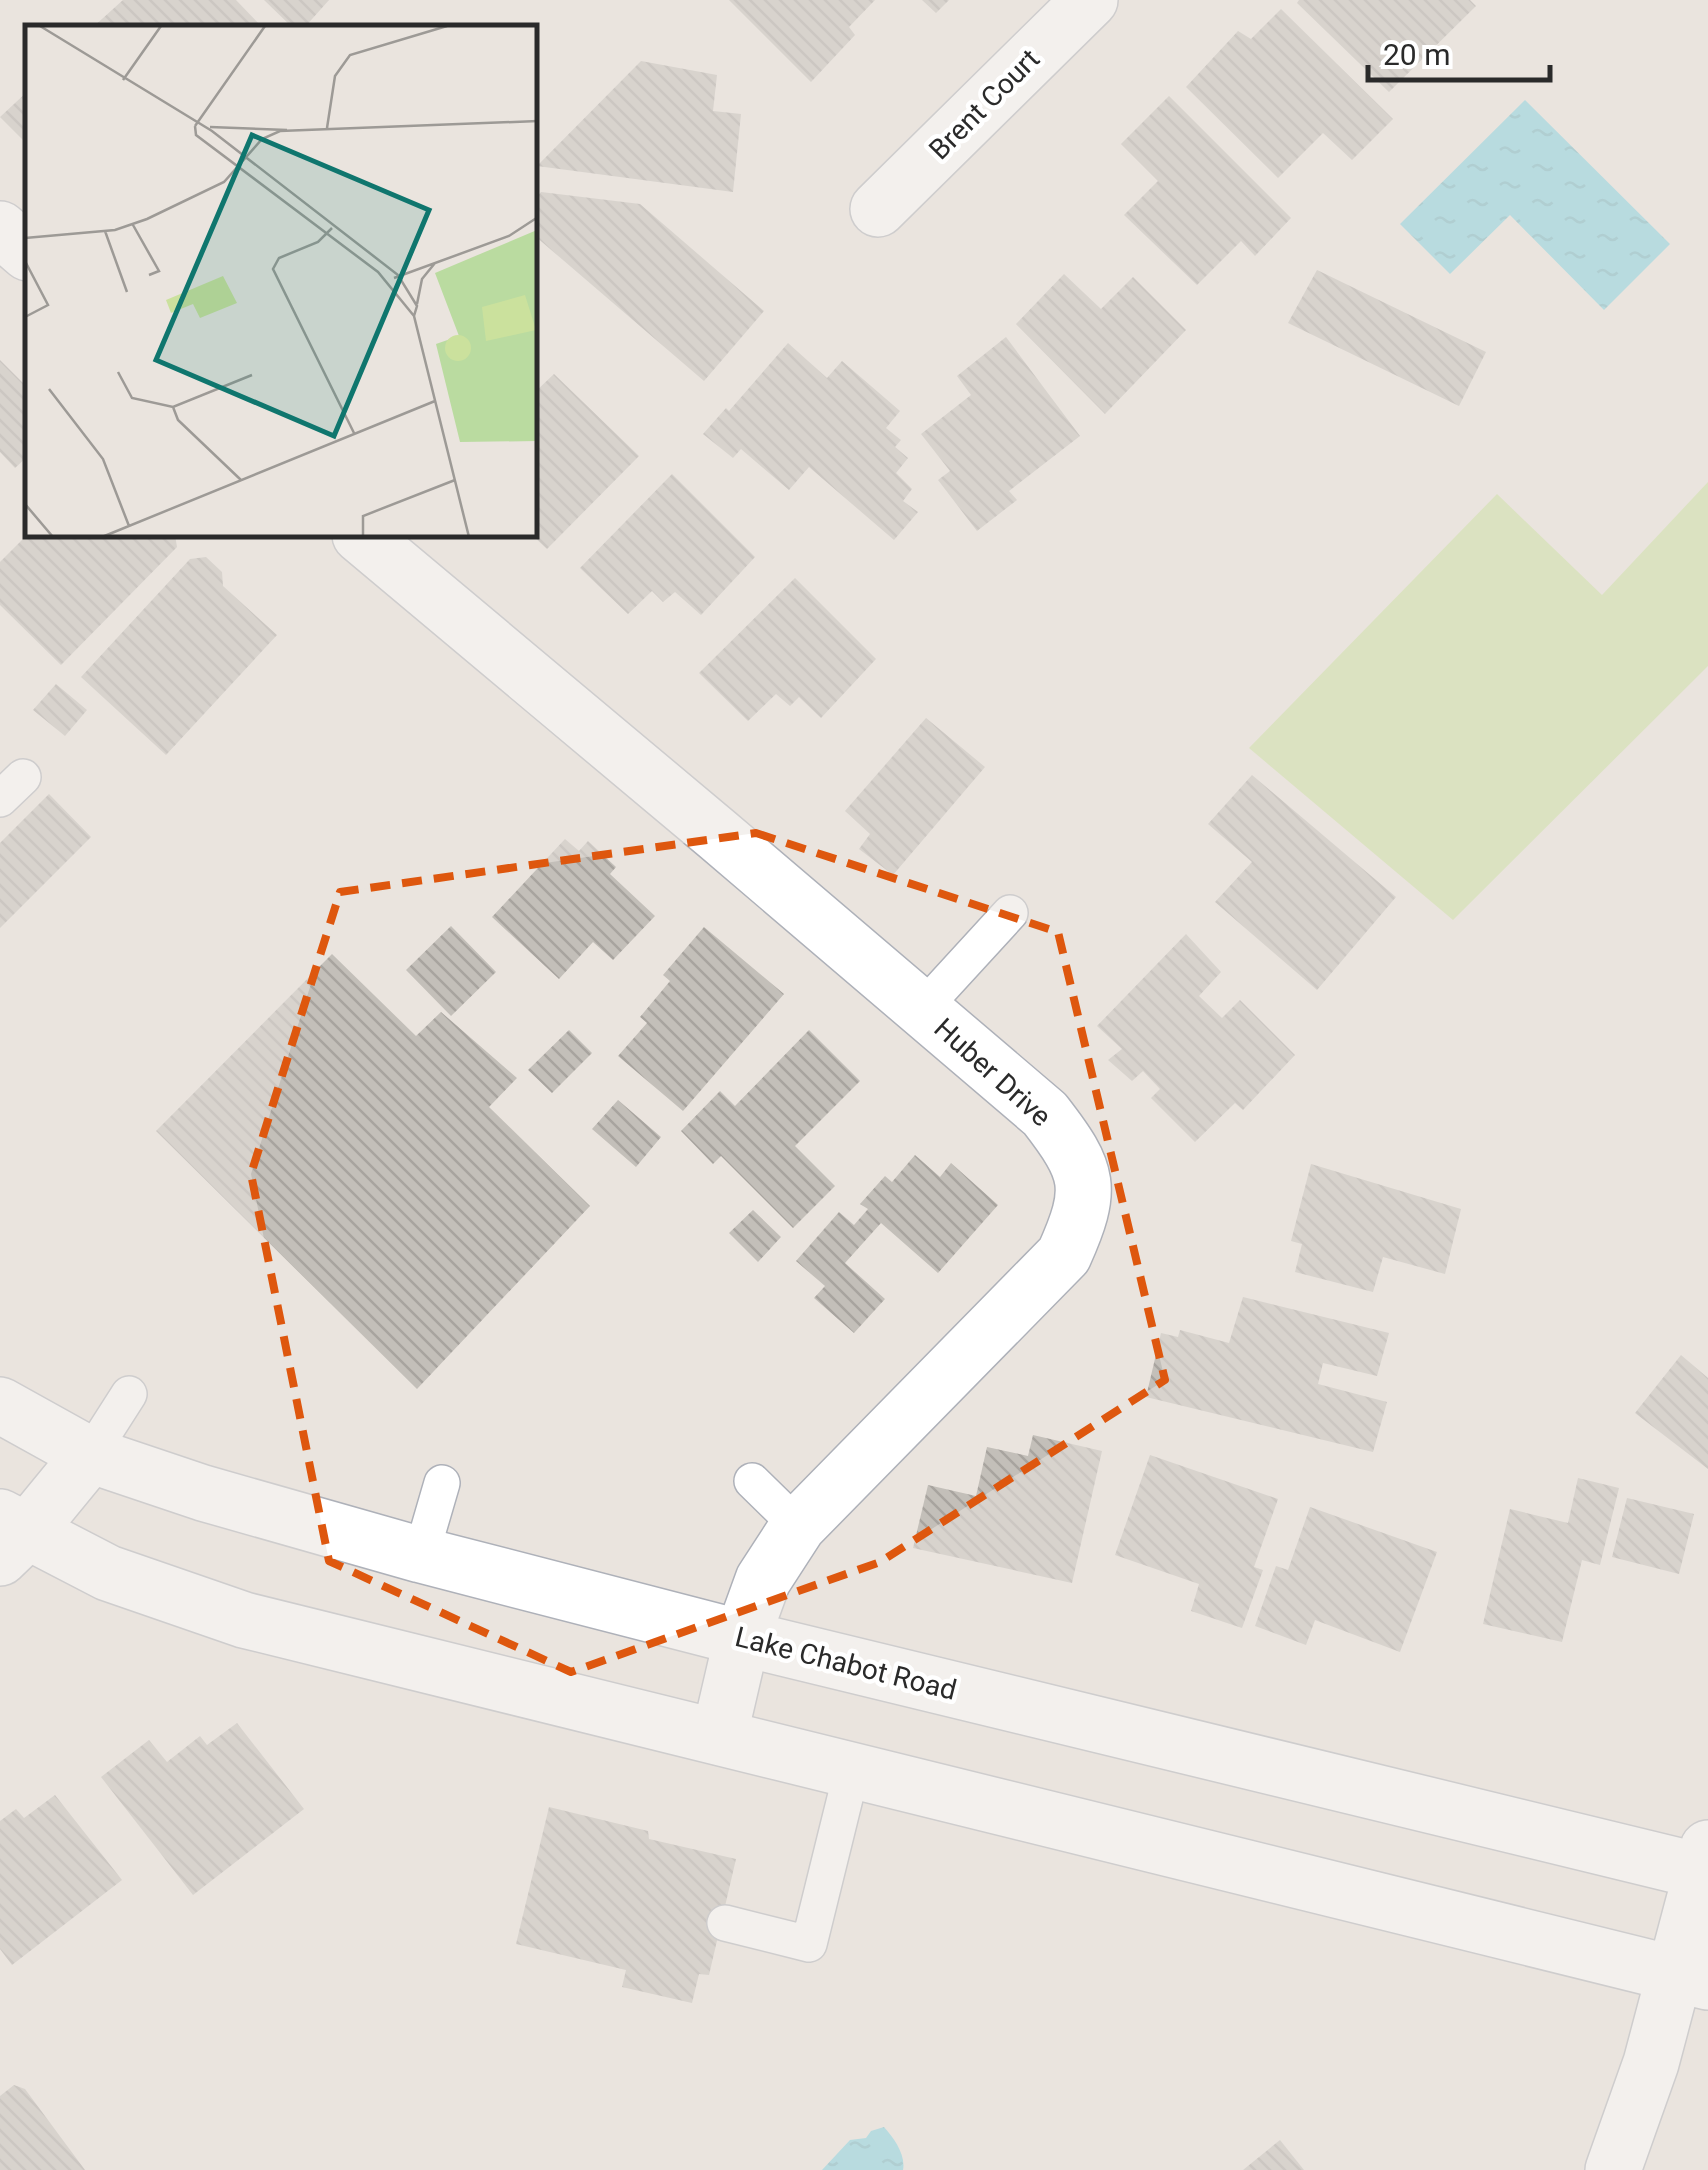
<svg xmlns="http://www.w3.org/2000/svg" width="1708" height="2170" font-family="Roboto,sans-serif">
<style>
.pitch{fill:#cbe19d}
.water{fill:url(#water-ripples)}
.building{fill:url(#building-back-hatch)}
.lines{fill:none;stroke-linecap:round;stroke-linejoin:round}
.lane-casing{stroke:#aeb1b9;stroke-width:38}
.street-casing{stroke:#aeb1b9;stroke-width:58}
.secondary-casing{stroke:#aeb1b9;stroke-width:58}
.lane{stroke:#fff;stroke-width:35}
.street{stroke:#fff;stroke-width:55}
.secondary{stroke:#fff;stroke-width:55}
.marked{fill:none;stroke:#de570e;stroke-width:8;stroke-dasharray:20 12;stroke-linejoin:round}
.labels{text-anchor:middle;stroke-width:9;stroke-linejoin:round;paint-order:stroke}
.street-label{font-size:28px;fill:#2a2a2a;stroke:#fff}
.inset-road{fill:none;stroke:#9d9a96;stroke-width:2.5}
.view{fill:#0f766e;fill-opacity:0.15;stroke:#0f766e;stroke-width:5}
.inset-edge{fill:none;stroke:#2a2a2a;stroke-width:5}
</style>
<defs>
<pattern id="water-ripples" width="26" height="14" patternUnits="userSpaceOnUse" patternTransform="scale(2.5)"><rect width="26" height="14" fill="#7cd1e1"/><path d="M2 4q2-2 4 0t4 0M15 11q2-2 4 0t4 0" fill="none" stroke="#6bb4c1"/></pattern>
<pattern id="building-back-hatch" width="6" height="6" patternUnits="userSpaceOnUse" patternTransform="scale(2.5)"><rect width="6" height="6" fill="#c3bfb9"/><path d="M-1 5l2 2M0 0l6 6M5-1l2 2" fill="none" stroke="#a8a49f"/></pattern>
</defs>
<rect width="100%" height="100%" fill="#eae4de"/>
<!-- pitch -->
<path class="pitch" d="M 1708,482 L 1708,666 L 1453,920 L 1249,748 L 1497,494 L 1602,595 Z"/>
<!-- water -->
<path class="water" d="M 1525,100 L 1670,244 L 1604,310 L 1510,215 L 1450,274 L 1400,224 Z
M 884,2127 C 894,2138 906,2155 903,2170 L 822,2170 L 850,2140 L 866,2138 L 871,2131 Z"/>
<!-- building -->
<path class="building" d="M 123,0 L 236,0 L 263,28 L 92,28 Z
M 264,0 L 329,0 L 304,28 L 293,28 Z
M 729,0 L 875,0 L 849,27 L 855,35 L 811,82 Z
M 922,0 L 949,0 L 936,13 Z
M 1299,0 L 1470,0 L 1476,6 L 1389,92 L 1297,3 Z
M 1281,9 L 1393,119 L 1352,160 L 1323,133 L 1278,178 L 1186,87 L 1238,31 L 1251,39 Z
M 641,61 L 717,75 L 713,111 L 741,114 L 733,192 L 537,166 Z
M 28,91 L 28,145 L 0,117 Z
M 1169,96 L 1291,218 L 1255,256 L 1241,241 L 1197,285 L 1124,215 L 1158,181 L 1121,144 Z
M 541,192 L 640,204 L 764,311 L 704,381 L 535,236 L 535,199 Z
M 1317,270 L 1486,352 L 1459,406 L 1288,323 Z
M 1064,274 L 1101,309 L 1133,277 L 1186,330 L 1105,414 L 1016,324 Z
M 1006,337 L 1080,436 L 1009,491 L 1017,500 L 977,531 L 938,480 L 950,471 L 921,434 L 971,395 L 957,376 Z
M 788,343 L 827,378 L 842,361 L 900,411 L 886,428 L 901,440 L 895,447 L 908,458 L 896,473 L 912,489 L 903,501 L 918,512 L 894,540 L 809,467 L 789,490 L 741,449 L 733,458 L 703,434 L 726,408 L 729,411 Z
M 0,360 L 28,388 L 28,456 L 15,468 L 0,452 Z
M 554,374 L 639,456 L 547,549 L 532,535 L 535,535 L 535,392 Z
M 672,474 L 755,557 L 701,615 L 675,592 L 663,602 L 652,591 L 628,614 L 580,568 Z
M 27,535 L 175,535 L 177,547 L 61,665 L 0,605 L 0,562 Z
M 206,557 L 222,572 L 223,586 L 277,635 L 166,755 L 81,677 L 190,559 Z
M 795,578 L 876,659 L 821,718 L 799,697 L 790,706 L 776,694 L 748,721 L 699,673 Z
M 56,684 L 87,710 L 65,736 L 33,710 Z
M 926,718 L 985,767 L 893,875 L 859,849 L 870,834 L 845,811 Z
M 1252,775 L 1396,897 L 1317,990 L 1215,902 L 1252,862 L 1208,824 Z
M 49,794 L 91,837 L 0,928 L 0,843 Z
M 565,839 L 579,851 L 588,841 L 616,867 L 610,874 L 655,916 L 613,960 L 593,942 L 559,979 L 492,917 Z
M 451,926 L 496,972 L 451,1016 L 406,970 Z
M 704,927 L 784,994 L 683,1111 L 618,1056 L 647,1023 L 640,1017 L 670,981 L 663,975 Z
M 1186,934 L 1221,972 L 1199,996 L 1222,1018 L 1240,1000 L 1295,1055 L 1243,1110 L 1235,1103 L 1195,1142 L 1151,1098 L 1160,1089 L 1143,1071 L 1132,1081 L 1108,1060 L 1122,1049 L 1097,1026 Z
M 332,954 L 416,1036 L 441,1012 L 517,1078 L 489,1107 L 590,1206 L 417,1389 L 156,1131 Z
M 569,1030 L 592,1053 L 552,1093 L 528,1070 Z
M 809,1030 L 860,1081 L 795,1146 L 835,1186 L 793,1228 L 721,1156 L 713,1164 L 681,1131 L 720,1091 L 735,1106 Z
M 618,1100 L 661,1137 L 636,1167 L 592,1129 Z
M 915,1155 L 940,1177 L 951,1163 L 998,1205 L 938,1273 L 881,1223 L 845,1263 L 885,1299 L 854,1333 L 814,1298 L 825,1286 L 796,1261 L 839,1212 L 854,1225 L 868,1209 L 860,1204 L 885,1176 L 892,1182 Z
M 1311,1164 L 1461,1209 L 1445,1274 L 1383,1257 L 1373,1292 L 1295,1272 L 1302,1244 L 1291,1241 Z
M 753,1210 L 781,1237 L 758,1262 L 729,1233 Z
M 1243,1297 L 1389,1333 L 1377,1376 L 1323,1363 L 1318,1384 L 1387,1402 L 1373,1452 L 1146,1397 L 1161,1333 L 1178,1337 L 1180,1330 L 1229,1343 Z
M 1681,1355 L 1708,1378 L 1708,1469 L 1635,1413 Z
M 1033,1435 L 1102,1451 L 1072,1583 L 913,1548 L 928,1485 L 976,1496 L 987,1447 L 1028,1456 Z
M 1150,1455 L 1278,1499 L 1254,1567 L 1263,1570 L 1242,1628 L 1191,1611 L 1199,1584 L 1115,1555 Z
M 1578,1478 L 1619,1488 L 1600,1565 L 1582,1560 L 1562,1642 L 1483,1624 L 1510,1509 L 1568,1523 Z
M 1627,1498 L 1694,1514 L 1679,1574 L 1612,1557 Z
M 1310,1507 L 1437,1552 L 1400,1652 L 1315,1620 L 1306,1645 L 1255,1626 L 1276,1566 L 1288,1570 Z
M 237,1723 L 304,1809 L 193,1895 L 101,1777 L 149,1740 L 167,1762 L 200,1736 L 207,1745 Z
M 55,1795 L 122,1880 L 12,1965 L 0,1949 L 0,1821 L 16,1809 L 24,1818 Z
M 549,1807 L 648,1831 L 649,1839 L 736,1859 L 709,1975 L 699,1974 L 692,2003 L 622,1987 L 626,1970 L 516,1944 Z
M 14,2085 L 25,2089 L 85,2170 L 0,2170 L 0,2096 Z
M 1280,2140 L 1304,2170 L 1243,2170 Z"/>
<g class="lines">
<defs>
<path id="lane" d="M 0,799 L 23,777
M 922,1009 L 1010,913
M 90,1455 L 129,1394
M 752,1481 L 798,1526
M 421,1555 L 442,1483
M 725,1923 L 809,1944 L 852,1770"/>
<path id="street" d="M 878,209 L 1090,0
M 0,229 L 28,253
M 360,535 L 718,835 L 1045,1114 C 1090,1172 1094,1188 1064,1255 L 798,1526 L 763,1580 L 742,1638 L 719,1737
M 0,1558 L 26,1533 L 90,1455"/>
<path id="secondary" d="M 0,1405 L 90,1455 L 203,1493 L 421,1555 L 742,1638 L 1708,1873
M 0,1517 L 108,1573 L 244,1620 L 1708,1982
M 1613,2170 L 1651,2063 L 1708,1848"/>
</defs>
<!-- lane casing -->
<use href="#lane" class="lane-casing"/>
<!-- street casing -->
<use href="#street" class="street-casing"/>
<!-- secondary casing -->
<use href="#secondary" class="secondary-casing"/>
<!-- lane -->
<use href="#lane" class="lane"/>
<!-- street -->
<use href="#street" class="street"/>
<!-- secondary -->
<use href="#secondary" class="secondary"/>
</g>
<!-- marked area -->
<path d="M0 0H1708V2170H0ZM 756,833 L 1058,932 L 1165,1380 L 880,1562 L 571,1672 L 329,1561 L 251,1174 L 340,892 Z" fill="#eae4de" fill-opacity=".55" fill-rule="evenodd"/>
<path class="marked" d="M 756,833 L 1058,932 L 1165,1380 L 880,1562 L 571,1672 L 329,1561 L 251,1174 L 340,892 Z"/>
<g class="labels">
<!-- street labels -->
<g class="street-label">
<text transform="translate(984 104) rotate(-45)" y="10">Brent Court</text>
<text transform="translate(993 1072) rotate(42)" y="10">Huber Drive</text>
<text transform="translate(846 1663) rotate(14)" y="10">Lake Chabot Road</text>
</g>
</g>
<!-- overview -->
<g transform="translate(25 25)">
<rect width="512" height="512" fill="#eae4de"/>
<path d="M 512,205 L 512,416 L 435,417 L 411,319 L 434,311 L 410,248 Z" fill="#badba0"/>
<path d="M 198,251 L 212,278 L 175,293 L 168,279 L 146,288 L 141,275 ZM 500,270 L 511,305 L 461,316 L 457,282 ZM420 323a13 13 0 1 1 26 0a13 13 0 1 1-26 0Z" fill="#cbe19d"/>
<path class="inset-road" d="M 15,1 L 187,106 L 373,250 L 392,281 L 389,291 L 444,512M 98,55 L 136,1M 170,101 L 240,1M 170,101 L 171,110 L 353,247 L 389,291M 185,102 L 262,105M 302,103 L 310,51 L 325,30 L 422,1M 108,200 L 134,246 L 124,250M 307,203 L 293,217 L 254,233 L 248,244 L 329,408M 80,206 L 102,267M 0,213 L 90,205 L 122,194 L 199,157 L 237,114 L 255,106 L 513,96M 0,236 L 23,280 L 0,292M 369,253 L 484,211 L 513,192M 392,279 L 397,254 L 410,238M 93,347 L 107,373 L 148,382 L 227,350M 24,364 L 78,434 L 104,501M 148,382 L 153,395 L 216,455M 0,479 L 28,512M 77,512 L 410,376M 338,512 L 338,491 L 430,455"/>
<path class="view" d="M 227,110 L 404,185 L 309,411 L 131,335 Z"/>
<rect width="512" height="512" class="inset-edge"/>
</g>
<!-- scale -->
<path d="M1368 65v15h182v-15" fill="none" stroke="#2a2a2a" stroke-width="5"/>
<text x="1383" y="65" font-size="30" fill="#2a2a2a" stroke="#ffffff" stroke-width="8" paint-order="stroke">20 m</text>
</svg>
